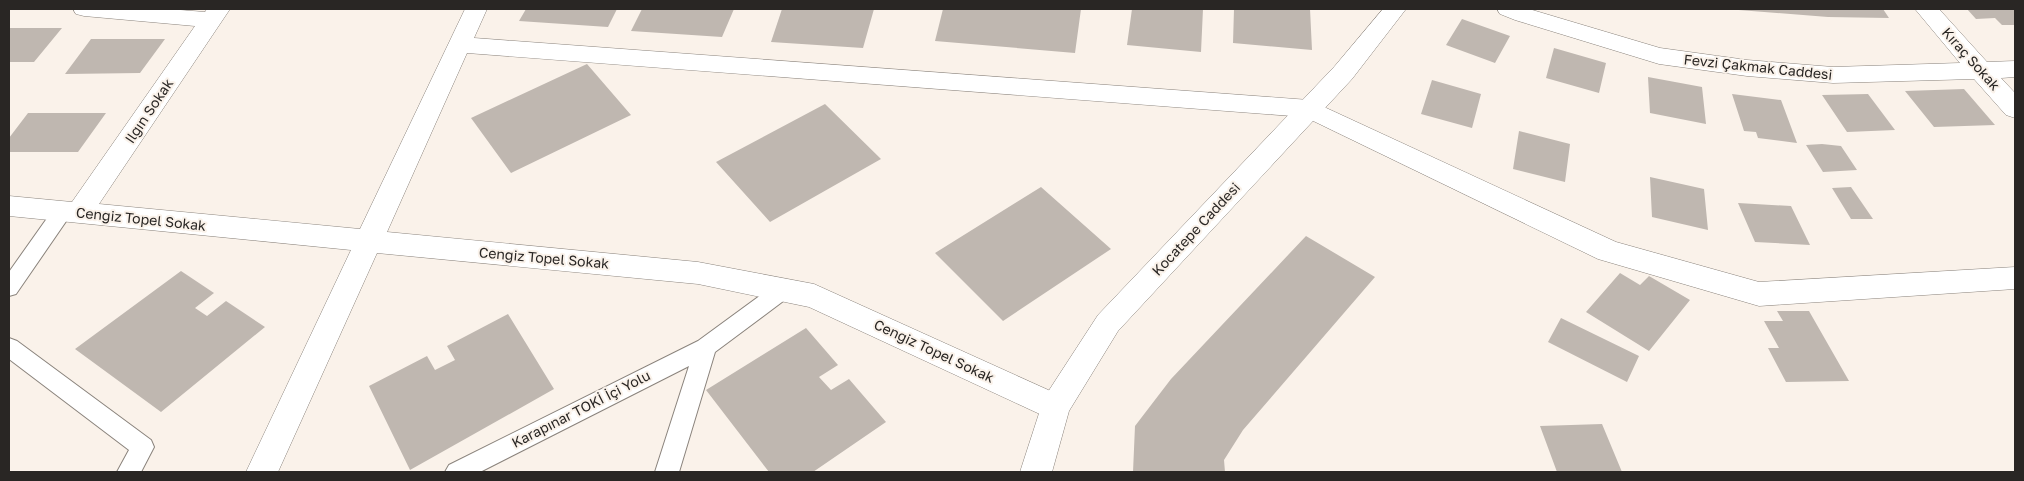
<svg xmlns="http://www.w3.org/2000/svg" width="2024" height="481" font-family="'Golos Text',sans-serif">
<style>
.building{fill:#bfb7b0}
.lines{fill:none;stroke-linecap:round;stroke-linejoin:round}
.service-casing{stroke:#8a837c;stroke-width:2}
.minor-casing{stroke:#8a837c;stroke-width:1}
.tertiary-casing{stroke:#8a837c;stroke-width:1}
.service{fill:#fff;fill-rule:evenodd}
.minor{fill:#fff;fill-rule:evenodd}
.tertiary{fill:#fff;fill-rule:evenodd}
.labels{text-anchor:middle;stroke-width:4;stroke-linejoin:round;paint-order:stroke}
.street-label{font-size:14px;fill:#292624;stroke:#faf2ea}
</style>
<rect width="100%" height="100%" fill="#faf2ea"/>
<!-- building -->
<path class="building" d="M 526,9 L 617,9 L 608,27 L 519,21 Z
M 642,9 L 734,9 L 722,37 L 631,31 Z
M 782,9 L 874,9 L 863,48 L 771,42 Z
M 943,9 L 1081,9 L 1075,53 L 935,41 Z
M 1132,9 L 1203,9 L 1201,52 L 1127,45 Z
M 1234,9 L 1310,9 L 1312,50 L 1233,43 Z
M 1726,9 L 1883,9 L 1889,18 L 1828,17 Z
M 1967,9 L 2015,9 L 2015,25 L 2002,25 L 1995,18 L 1976,19 Z
M 1462,19 L 1510,36 L 1495,63 L 1446,45 Z
M 9,28 L 62,28 L 34,62 L 9,62 Z
M 91,39 L 165,39 L 140,73 L 65,74 Z
M 1554,48 L 1606,63 L 1599,93 L 1546,78 Z
M 587,64 L 631,115 L 511,173 L 471,118 Z
M 1648,77 L 1702,87 L 1706,124 L 1650,113 Z
M 1432,80 L 1481,94 L 1472,128 L 1421,114 Z
M 1964,89 L 1995,125 L 1934,127 L 1905,91 Z
M 1732,94 L 1781,100 L 1797,143 L 1758,138 L 1756,132 L 1744,131 Z
M 1868,94 L 1895,130 L 1847,132 L 1822,95 Z
M 825,104 L 881,159 L 770,222 L 716,162 Z
M 28,113 L 106,113 L 78,152 L 9,152 L 9,138 Z
M 1519,131 L 1570,144 L 1565,182 L 1513,169 Z
M 1822,144 L 1841,146 L 1857,170 L 1823,172 L 1806,145 Z
M 1650,177 L 1704,189 L 1708,230 L 1652,217 Z
M 1041,187 L 1111,249 L 1003,321 L 935,253 Z
M 1851,187 L 1873,219 L 1851,219 L 1832,188 Z
M 1738,203 L 1791,206 L 1810,245 L 1755,242 Z
M 1306,236 L 1375,277 L 1243,430 L 1224,460 L 1225,472 L 1133,472 L 1135,426 L 1171,379 Z
M 181,271 L 214,293 L 195,308 L 207,316 L 226,301 L 265,327 L 161,412 L 75,349 Z
M 1620,273 L 1640,285 L 1649,276 L 1690,300 L 1649,351 L 1586,312 Z
M 1777,311 L 1809,311 L 1849,381 L 1786,382 L 1768,348 L 1779,348 L 1764,321 L 1783,321 Z
M 508,314 L 554,389 L 410,470 L 369,386 L 427,356 L 435,370 L 455,360 L 447,346 Z
M 1561,318 L 1639,356 L 1627,382 L 1548,342 Z
M 806,328 L 838,365 L 819,377 L 831,390 L 849,379 L 886,422 L 813,472 L 769,472 L 706,390 Z
M 1602,424 L 1622,472 L 1557,472 L 1540,426 Z"/>
<g class="lines">
<defs>
<path id="service" d="M 62,205 L 69,207 L 72,212 L 69,217 L 16,294 L 9,296 L 9,272 L 55,207 Z
M 783,282 L 790,284 L 793,290 L 790,296 L 715,352 L 679,472 L 655,472 L 689,366 L 480,472 L 445,472 L 449,465 L 698,341 L 776,284 Z
M 9,338 L 17,341 L 151,440 L 154,447 L 141,472 L 117,472 L 129,450 L 9,359 Z"/>
<path id="minor" d="M 73,9 L 168,9 L 205,12 L 207,9 L 230,9 L 99,204 L 360,229 L 465,9 L 487,9 L 474,38 L 1309,100 L 1616,242 L 1759,282 L 2015,267 L 2015,289 L 1759,306 L 1598,259 L 1305,117 L 467,53 L 387,232 L 698,262 L 814,284 L 1066,398 L 1070,407 L 1066,416 L 1055,420 L 1044,416 L 809,307 L 698,284 L 377,253 L 278,472 L 246,472 L 351,250 L 9,216 L 9,196 L 72,202 L 195,26 L 84,16 L 76,14 Z
M 1497,9 L 1529,9 L 1660,48 L 1747,60 L 1833,67 L 1960,63 L 1915,9 L 1939,9 L 1987,62 L 2015,61 L 2015,77 L 2001,78 L 2015,93 L 2015,118 L 2006,115 L 1974,79 L 1833,83 L 1747,76 L 1659,64 L 1515,20 L 1500,14 Z"/>
<path id="tertiary" d="M 1383,9 L 1406,9 L 1352,79 L 1118,331 L 1069,411 L 1052,472 L 1020,472 L 1044,398 L 1098,315 L 1334,67 Z"/>
</defs>
<!-- service casing -->
<use href="#service" class="service-casing"/>
<!-- minor casing -->
<use href="#minor" class="minor-casing"/>
<!-- tertiary casing -->
<use href="#tertiary" class="tertiary-casing"/>
<!-- service -->
<use href="#service" class="service"/>
<!-- minor -->
<use href="#minor" class="minor"/>
<!-- tertiary -->
<use href="#tertiary" class="tertiary"/>
</g>
<g class="labels">
<!-- street labels -->
<g class="street-label">
<text transform="translate(1971 59) rotate(48)" y="5">Kıraç Sokak</text>
<text transform="translate(1758 67) rotate(6)" y="5">Fevzi Çakmak Caddesi</text>
<text transform="translate(149 111) rotate(-56)" y="5">Ilgın Sokak</text>
<text transform="translate(141 219) rotate(6)" y="5">Cengiz Topel Sokak</text>
<text transform="translate(1196 229) rotate(-47)" y="5">Kocatepe Caddesi</text>
<text transform="translate(544 258) rotate(5)" y="5">Cengiz Topel Sokak</text>
<text transform="translate(934 351) rotate(25)" y="5">Cengiz Topel Sokak</text>
<text transform="translate(581 409) rotate(-27)" y="5">Karapınar TOKİ İçi Yolu</text>
</g>
</g>
<!-- border -->
<rect width="2024" height="481" fill="none" stroke="#292624" stroke-width="20"/>
</svg>
